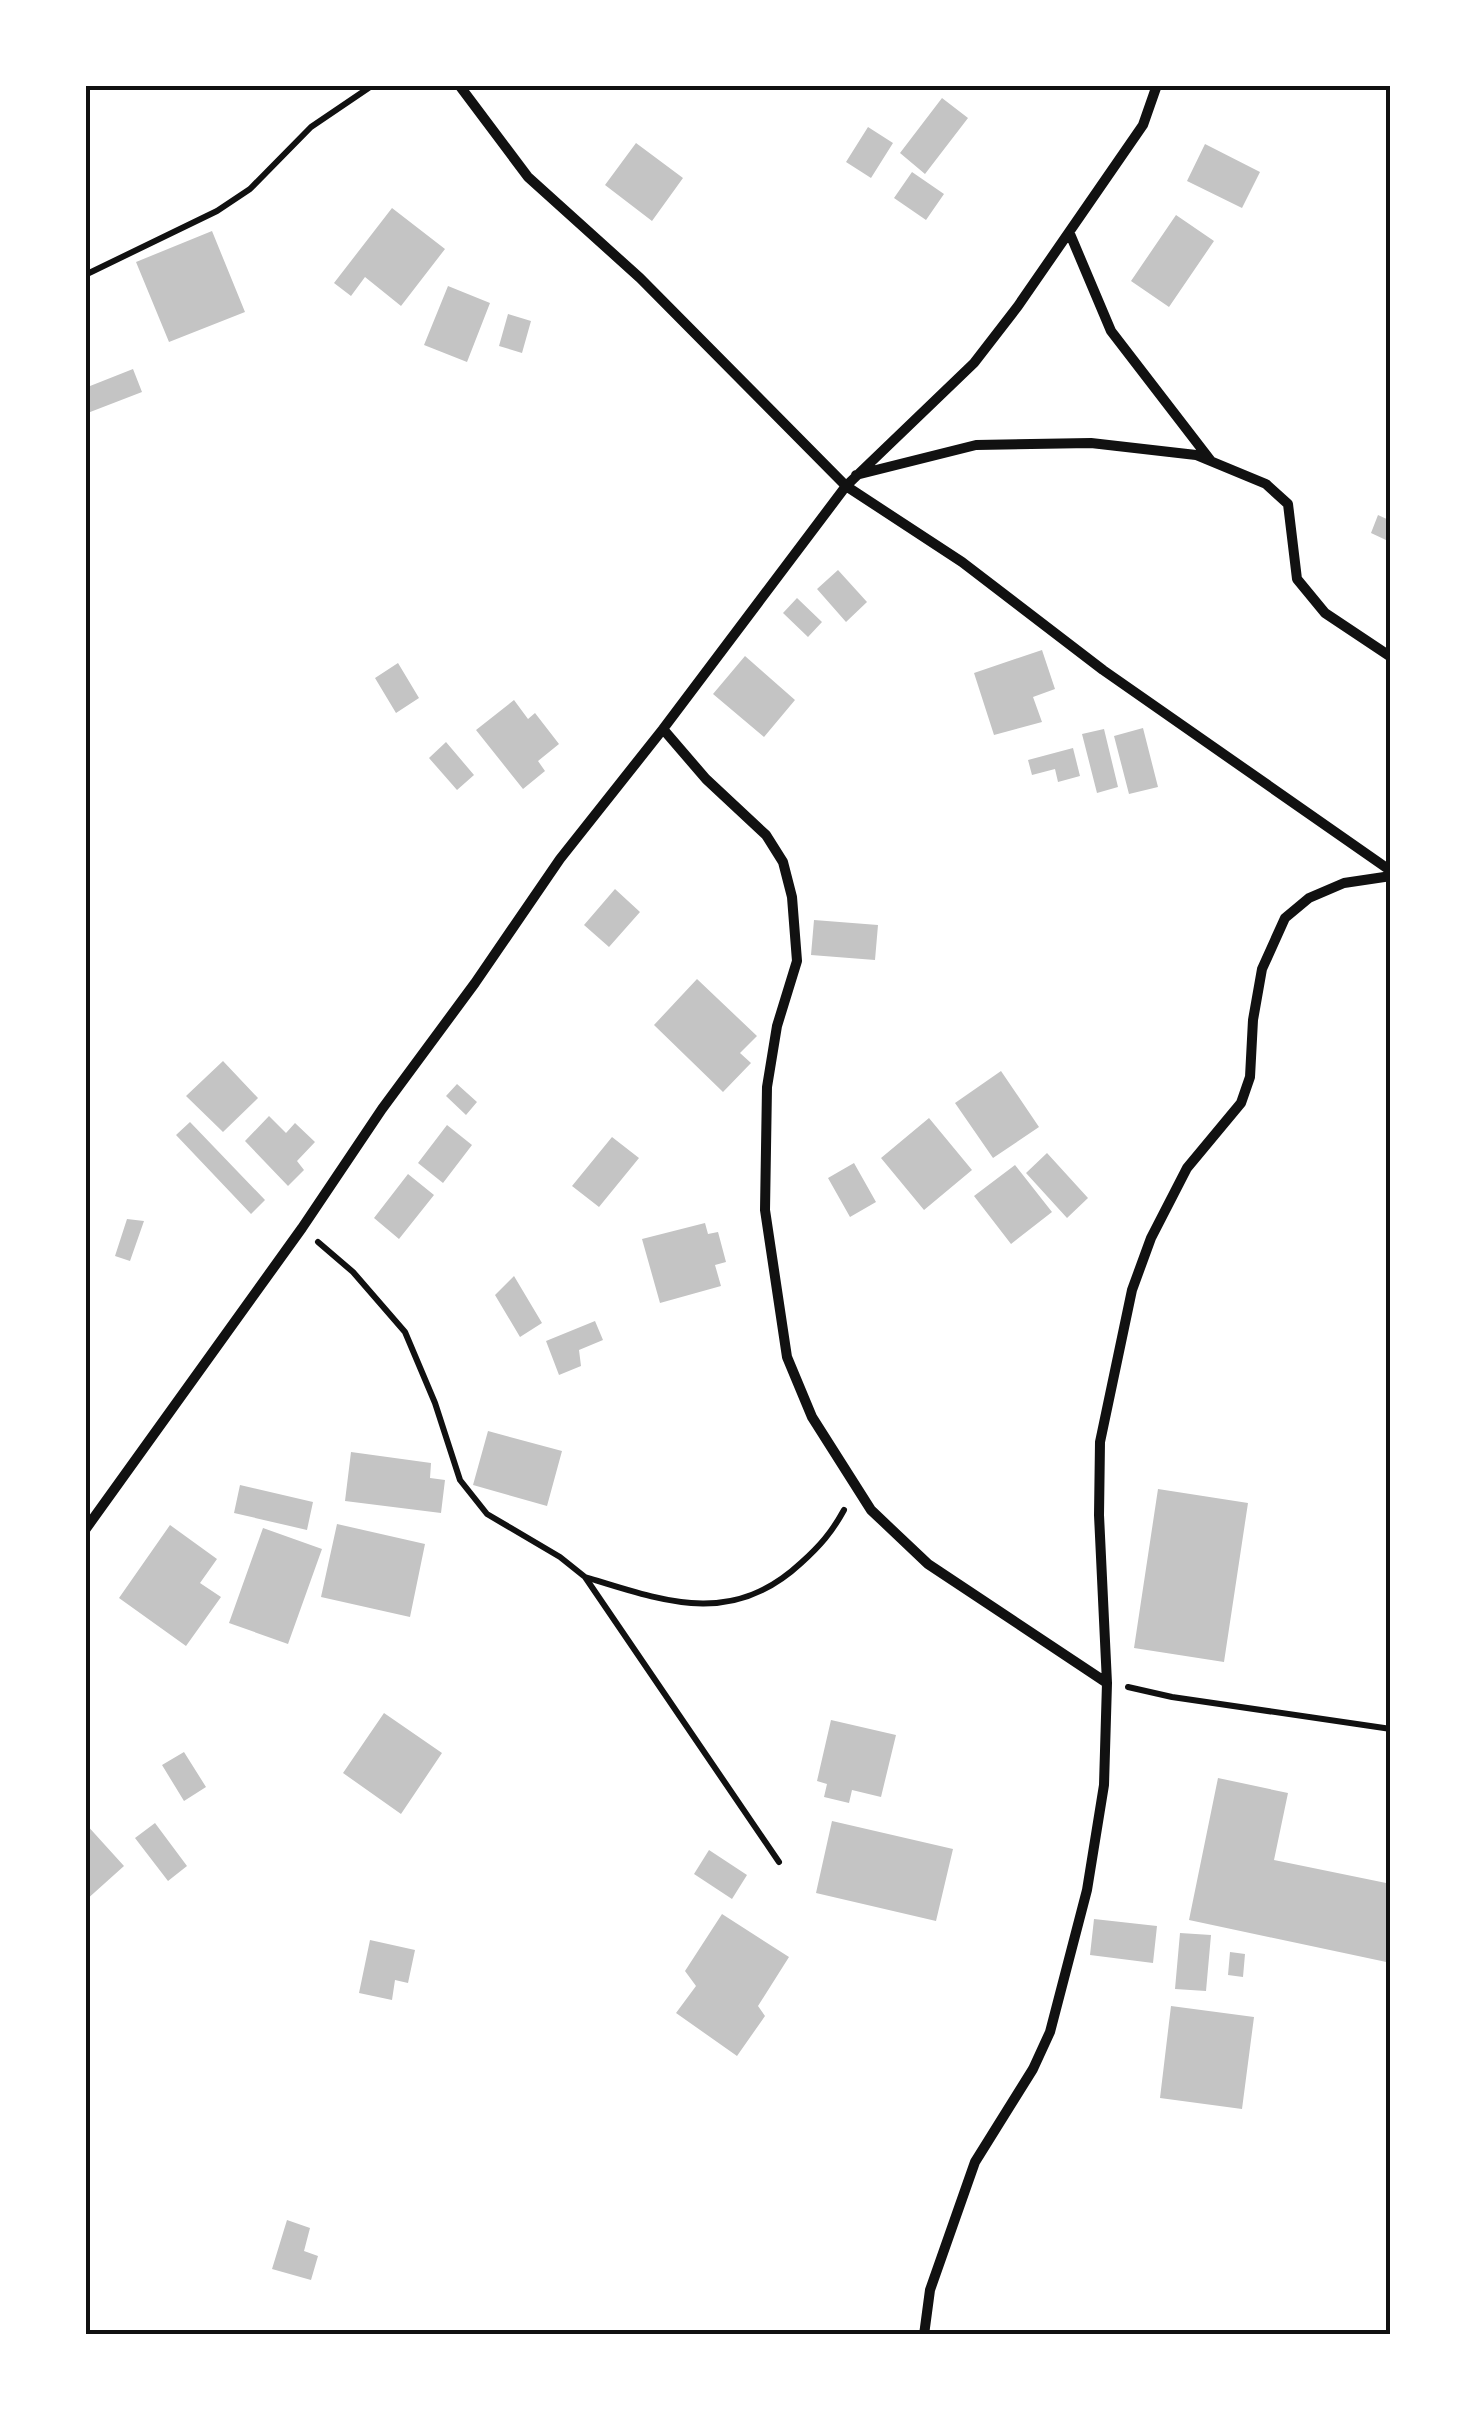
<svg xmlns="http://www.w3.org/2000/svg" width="1476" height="2420" font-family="'Source Serif 4',serif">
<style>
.building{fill:#c4c4c4}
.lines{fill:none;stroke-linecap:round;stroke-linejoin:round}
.path{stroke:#111;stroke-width:6}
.minor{stroke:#111;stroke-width:10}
.neatline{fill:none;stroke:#111;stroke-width:4}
</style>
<rect width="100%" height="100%" fill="#fff"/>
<!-- building -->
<path class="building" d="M 942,98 L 968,118 L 925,174 L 900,153 Z
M 868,127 L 893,143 L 871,178 L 846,162 Z
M 636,143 L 683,178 L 652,221 L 605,185 Z
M 1205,144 L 1260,172 L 1242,208 L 1187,181 Z
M 912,172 L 944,194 L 926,220 L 894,198 Z
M 392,208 L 445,249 L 401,306 L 365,277 L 351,296 L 334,283 Z
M 1176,215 L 1214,241 L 1169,307 L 1131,281 Z
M 212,231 L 245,312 L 169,342 L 136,262 Z
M 448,286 L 490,303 L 467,362 L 424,345 Z
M 508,314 L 531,321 L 522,353 L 499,346 Z
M 133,369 L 142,392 L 85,414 L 85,388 Z
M 1378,515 L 1391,521 L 1386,540 L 1371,533 Z
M 838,570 L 867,602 L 846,622 L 817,589 Z
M 797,598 L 822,622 L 808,637 L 783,613 Z
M 1042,650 L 1055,689 L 1033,697 L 1042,722 L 994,735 L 974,673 Z
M 745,656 L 795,700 L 764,737 L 713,694 Z
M 398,663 L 419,698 L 396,713 L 375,678 Z
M 514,700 L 528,719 L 535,713 L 559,744 L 538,761 L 545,771 L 523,789 L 476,730 Z
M 1143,728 L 1158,787 L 1129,794 L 1114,736 Z
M 1104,729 L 1118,787 L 1097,793 L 1082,734 Z
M 446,742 L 474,775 L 457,790 L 429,758 Z
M 1073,748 L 1080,776 L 1058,782 L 1055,769 L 1032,775 L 1028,760 Z
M 615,889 L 640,912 L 609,947 L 584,925 Z
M 814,920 L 878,925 L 875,960 L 811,955 Z
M 697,979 L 757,1036 L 740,1053 L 751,1063 L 723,1092 L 654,1025 Z
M 223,1061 L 258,1098 L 223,1132 L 186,1096 Z
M 1001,1071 L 1039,1127 L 993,1158 L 955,1103 Z
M 457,1084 L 477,1102 L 466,1115 L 446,1096 Z
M 269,1116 L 286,1133 L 295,1123 L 315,1142 L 297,1161 L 304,1170 L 288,1186 L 245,1141 Z
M 929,1118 L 972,1170 L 924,1210 L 881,1158 Z
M 190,1122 L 265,1200 L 251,1214 L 176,1135 Z
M 447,1125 L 472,1145 L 443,1183 L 418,1163 Z
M 612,1137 L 639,1158 L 599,1207 L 572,1186 Z
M 1047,1153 L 1088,1198 L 1067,1218 L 1026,1173 Z
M 854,1163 L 876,1202 L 850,1217 L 828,1178 Z
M 1015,1165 L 1052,1212 L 1011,1244 L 974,1196 Z
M 408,1174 L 434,1195 L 399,1239 L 374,1218 Z
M 127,1219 L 144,1221 L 130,1261 L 115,1256 Z
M 705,1223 L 708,1234 L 718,1232 L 726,1262 L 715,1265 L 721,1286 L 660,1303 L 642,1239 Z
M 514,1276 L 542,1323 L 520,1337 L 495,1295 Z
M 595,1321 L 603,1340 L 579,1350 L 581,1366 L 559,1375 L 546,1341 Z
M 488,1431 L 562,1451 L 547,1506 L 473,1485 Z
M 351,1452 L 431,1463 L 430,1478 L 445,1480 L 441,1513 L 345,1501 Z
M 240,1485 L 313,1502 L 307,1530 L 234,1513 Z
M 1158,1489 L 1248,1503 L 1224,1662 L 1134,1648 Z
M 337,1524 L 425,1544 L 410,1617 L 321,1597 Z
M 170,1525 L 217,1559 L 200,1583 L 221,1597 L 186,1646 L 119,1598 Z
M 263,1528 L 322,1549 L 288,1644 L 229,1623 Z
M 384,1713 L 442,1753 L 401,1814 L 343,1773 Z
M 831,1720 L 896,1735 L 881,1797 L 852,1790 L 849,1803 L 824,1797 L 827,1784 L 817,1781 Z
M 184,1752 L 206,1787 L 184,1801 L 162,1765 Z
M 1218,1778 L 1288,1793 L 1274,1860 L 1391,1884 L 1391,1963 L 1189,1920 Z
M 832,1821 L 953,1849 L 936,1921 L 816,1893 Z
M 85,1823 L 124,1866 L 85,1901 Z
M 155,1823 L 187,1866 L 168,1881 L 135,1838 Z
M 709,1850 L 747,1875 L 732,1899 L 694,1874 Z
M 722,1914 L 789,1957 L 758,2006 L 765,2016 L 737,2056 L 676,2013 L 696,1986 L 685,1971 Z
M 1094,1919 L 1157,1926 L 1153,1963 L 1090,1955 Z
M 1180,1933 L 1211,1935 L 1206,1991 L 1175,1989 Z
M 370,1940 L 415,1950 L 408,1983 L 395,1980 L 392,2000 L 359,1993 Z
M 1230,1952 L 1245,1954 L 1243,1977 L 1228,1975 Z
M 1171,2006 L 1254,2017 L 1242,2109 L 1160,2098 Z
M 287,2220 L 310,2228 L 304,2251 L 318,2256 L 311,2280 L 272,2269 Z"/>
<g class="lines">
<!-- path -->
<path class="path" d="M 85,275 L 217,211 L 250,189 L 311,127 L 373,85
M 318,1242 L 353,1272 L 405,1332 L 435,1403 L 460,1480 L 487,1514 L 560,1557 L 585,1577 L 779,1862
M 585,1577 C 666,1602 732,1627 801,1563 C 820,1546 832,1532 844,1510
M 1128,1687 L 1172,1697 L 1391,1729"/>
<!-- minor -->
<path class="minor" d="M 459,85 L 528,177 L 640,278 L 846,486 L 962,562 L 1103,670 L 1391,871
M 1070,234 L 1111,331 L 1211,461
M 856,475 L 976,445 L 1091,443 L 1196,455 L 1266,484 L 1288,504 L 1297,579 L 1325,613 L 1391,657
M 663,729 L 706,779 L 766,835 L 783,862 L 792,897 L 797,961 L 777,1026 L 767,1087 L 765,1210 L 787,1357 L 812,1417 L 871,1510 L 928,1564 L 1107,1683
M 85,1530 L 302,1228 L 382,1109 L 475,983 L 560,859 L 663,729 L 846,486 L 974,363 L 1018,306 L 1143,125 L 1157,85
M 924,2335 L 930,2290 L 975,2162 L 1033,2069 L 1050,2032 L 1087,1890 L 1104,1785 L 1107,1683 L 1099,1515 L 1100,1442 L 1132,1290 L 1151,1238 L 1187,1168 L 1241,1103 L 1250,1077 L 1253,1020 L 1262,969 L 1285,918 L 1309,898 L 1344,883 L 1391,876"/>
</g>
<!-- border -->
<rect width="1476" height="2420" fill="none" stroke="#ffffff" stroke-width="175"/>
<rect x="88" y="88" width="1300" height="2244" class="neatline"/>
</svg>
